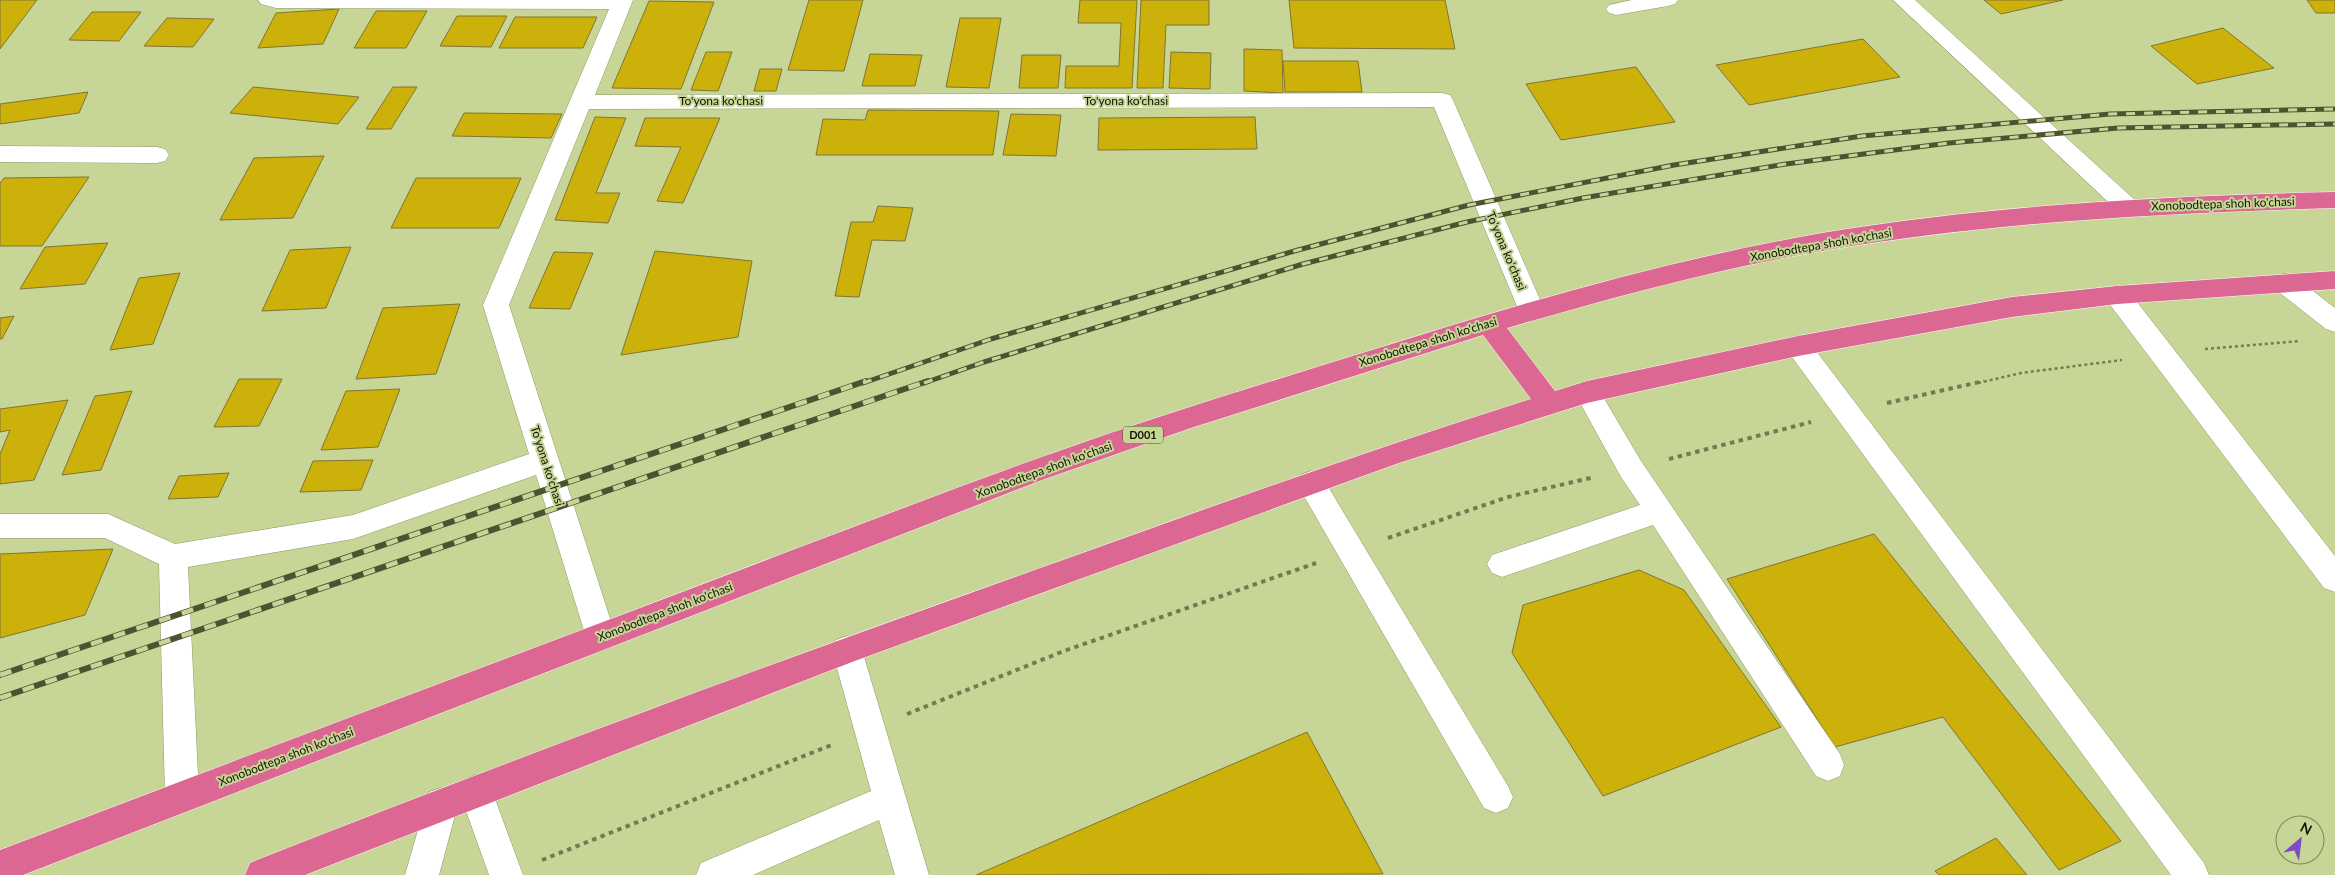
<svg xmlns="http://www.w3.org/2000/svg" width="2335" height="875" font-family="Lato,sans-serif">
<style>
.building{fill:#cbb10a;stroke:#807436}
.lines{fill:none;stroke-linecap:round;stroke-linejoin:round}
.minor-casing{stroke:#8e9b5f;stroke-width:1}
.highway-casing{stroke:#fff;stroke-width:1}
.path-far1{stroke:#727c51;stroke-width:2.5;stroke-dasharray:3 3;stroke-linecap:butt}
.path{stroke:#727c51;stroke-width:4;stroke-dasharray:4.5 4.5;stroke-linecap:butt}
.minor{fill:#fff;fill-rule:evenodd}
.highway{fill:#dc6793;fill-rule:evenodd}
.rail-far1-casing{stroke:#4c5331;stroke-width:5}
.rail-casing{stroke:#4c5331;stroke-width:6}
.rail-far1{stroke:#c7d597;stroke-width:3;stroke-dasharray:9;stroke-linecap:butt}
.rail{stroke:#c7d597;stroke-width:4.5;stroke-dasharray:12;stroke-linecap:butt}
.labels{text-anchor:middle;stroke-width:4;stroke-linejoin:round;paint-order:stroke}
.shield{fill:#c7d597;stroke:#484f2e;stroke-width:1}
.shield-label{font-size:11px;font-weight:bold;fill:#111501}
.street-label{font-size:12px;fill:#111501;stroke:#c7d597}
</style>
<rect width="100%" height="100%" fill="#c7d597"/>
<!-- building -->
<path class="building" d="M 0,0 L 37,0 L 0,49 Z
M 809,0 L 863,0 L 844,71 L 788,70 Z
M 1080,0 L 1137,0 L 1132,88 L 1065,88 L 1066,66 L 1119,66 L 1121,23 L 1078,23 Z
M 1141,0 L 1209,0 L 1209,25 L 1166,25 L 1163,88 L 1137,88 Z
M 1289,0 L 1445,0 L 1455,49 L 1294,48 Z
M 1984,0 L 2063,0 L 2001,14 Z
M 2307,0 L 2335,0 L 2335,13 L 2316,13 Z
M 649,1 L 714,2 L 681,89 L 612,88 Z
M 339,9 L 323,44 L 258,48 L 276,13 Z
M 376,11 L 427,11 L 406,48 L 354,48 Z
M 92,12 L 141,12 L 119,41 L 69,40 Z
M 457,16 L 507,16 L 491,47 L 440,46 Z
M 515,17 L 597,17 L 583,48 L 499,48 Z
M 167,18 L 214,19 L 193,47 L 144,46 Z
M 960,18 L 1001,18 L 989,88 L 946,87 Z
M 2223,28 L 2274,68 L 2197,84 L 2151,46 Z
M 1863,39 L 1900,77 L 1749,105 L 1716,65 Z
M 1244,49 L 1282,50 L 1283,93 L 1244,91 Z
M 706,52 L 732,52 L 718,91 L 691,90 Z
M 1171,52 L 1211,53 L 1210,89 L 1169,88 Z
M 870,54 L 922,55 L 915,86 L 862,86 Z
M 1022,55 L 1061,55 L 1058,88 L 1019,88 Z
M 1283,61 L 1358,61 L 1362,92 L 1285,92 Z
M 1636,67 L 1675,122 L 1561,140 L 1526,84 Z
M 760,69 L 782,69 L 776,91 L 754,91 Z
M 253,87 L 359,97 L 338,124 L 230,113 Z
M 393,87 L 417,87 L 391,129 L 366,129 Z
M 88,92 L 79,113 L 0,124 L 0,104 Z
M 868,110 L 999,111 L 993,155 L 816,155 L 823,119 L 865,120 Z
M 464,113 L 562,114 L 551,138 L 452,136 Z
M 1011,114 L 1061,115 L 1056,156 L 1003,155 Z
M 595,117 L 626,118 L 596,193 L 620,193 L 608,223 L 555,220 Z
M 1255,117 L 1257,149 L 1098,150 L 1099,118 Z
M 645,118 L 720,118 L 683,203 L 657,201 L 681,147 L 635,146 Z
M 324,156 L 293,218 L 220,220 L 254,158 Z
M 89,177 L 42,246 L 0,246 L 0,183 L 4,178 Z
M 416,178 L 521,178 L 499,228 L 391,228 Z
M 878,206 L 913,208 L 905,241 L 872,240 L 859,297 L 835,296 L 851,222 L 873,222 Z
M 108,243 L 85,284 L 20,289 L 45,247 Z
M 351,247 L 326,308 L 262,311 L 290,250 Z
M 655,251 L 752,261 L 738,337 L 621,355 Z
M 554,252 L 593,253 L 570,309 L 529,308 Z
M 180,273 L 153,344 L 110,350 L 139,278 Z
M 460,304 L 436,374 L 356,379 L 383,308 Z
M 14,316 L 2,339 L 0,339 L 0,318 Z
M 239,379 L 282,379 L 259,426 L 214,427 Z
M 400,389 L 378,447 L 321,450 L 346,391 Z
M 132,391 L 101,470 L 62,475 L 95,396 Z
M 68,400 L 34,480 L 0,484 L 0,454 L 10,430 L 0,432 L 0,409 Z
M 373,460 L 361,490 L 300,492 L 313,461 Z
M 229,473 L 218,497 L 168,499 L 179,476 Z
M 1874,534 L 2121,841 L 2059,870 L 1943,717 L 1835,747 L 1727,579 Z
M 113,549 L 85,615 L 0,638 L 0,554 Z
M 1639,570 L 1684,590 L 1781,727 L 1603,796 L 1512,653 L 1523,605 Z
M 1307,732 L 1383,874 L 976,875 Z
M 1996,838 L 2027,875 L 1939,875 L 1935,871 Z"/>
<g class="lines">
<defs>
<path id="minor" d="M 258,0 L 633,0 L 595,95 L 1442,93 L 1450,95 L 1453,100 L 1545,311 L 1541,318 L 1532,321 L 1523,318 L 1519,311 L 1434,107 L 589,109 L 509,305 L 616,637 L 612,647 L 601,651 L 590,647 L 586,637 L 536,475 L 353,539 L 188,567 L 199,796 L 194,807 L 182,812 L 170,807 L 165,796 L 159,564 L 105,538 L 0,538 L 0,514 L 108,514 L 175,544 L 353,515 L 529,454 L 483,305 L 609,9 L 276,8 L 261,4 Z
M 1632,0 L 1678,0 L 1675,4 L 1668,6 L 1616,15 L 1609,13 L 1606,9 L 1609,5 Z
M 1893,0 L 1915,0 L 2137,202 L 2141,208 L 2137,214 L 2129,216 L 2121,214 Z
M 0,146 L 157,147 L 165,149 L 169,155 L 165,161 L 157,163 L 0,162 Z
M 2285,274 L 2294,276 L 2335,308 L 2335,332 L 2326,329 L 2276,290 L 2272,283 L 2276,276 Z
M 2117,286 L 2126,288 L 2335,556 L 2335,592 L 2324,588 L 2108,302 L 2104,295 L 2108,288 Z
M 1798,336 L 1807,339 L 2204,863 L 2209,875 L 2171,875 L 1789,353 L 1785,346 L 1789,339 Z
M 1587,381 L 1596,385 L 1641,461 L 1840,754 L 1844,765 L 1840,776 L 1828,781 L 1816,776 L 1653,525 L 1502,577 L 1492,573 L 1487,564 L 1492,555 L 1640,505 L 1621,477 L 1574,392 L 1578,385 Z
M 1311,471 L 1321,475 L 1508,786 L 1513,797 L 1508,808 L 1496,813 L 1484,808 L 1301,491 L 1297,483 L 1301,475 Z
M 847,636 L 858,640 L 862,650 L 929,875 L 895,875 L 879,820 L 753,875 L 696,875 L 701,863 L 871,791 L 832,650 L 836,640 Z
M 476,775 L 488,780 L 523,875 L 489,875 L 459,791 L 464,780 Z
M 441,788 L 453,792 L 458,804 L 439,875 L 405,875 L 429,792 Z"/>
<path id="highway" d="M 2335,192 L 2335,208 C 2163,213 1992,222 1822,251 C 1715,269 1610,298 1507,328 L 1555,391 L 1587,381 L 1798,336 L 2012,297 L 2117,286 L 2335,271 L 2335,289 L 2117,304 L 2012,317 L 1798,356 L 1587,403 L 1396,464 L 852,662 L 305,875 L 245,875 L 250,863 L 262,858 C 527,754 794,655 1063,560 C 1218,504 1373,449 1531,399 L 1483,335 L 1191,428 L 1042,480 L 23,875 L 0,875 L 0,850 C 267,748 536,648 803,546 C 888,514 971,482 1056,452 C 1160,415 1266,383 1372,350 C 1519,304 1668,260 1822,233 C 1991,205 2163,196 2335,192 Z"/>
</defs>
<!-- minor casing -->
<use href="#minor" class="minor-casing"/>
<!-- highway casing -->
<use href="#highway" class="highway-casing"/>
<!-- path-far1 -->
<path class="path-far1" d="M 2205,349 L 2300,341
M 1978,383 L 2021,373 L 2122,360"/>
<!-- path -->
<path class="path" d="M 1887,403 L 1984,381
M 1669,459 L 1811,422
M 1388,538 L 1508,497 L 1595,477
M 907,714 L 1064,651 L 1316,563
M 542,860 L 834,744"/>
<!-- minor -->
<use href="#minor" class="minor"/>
<!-- highway -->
<use href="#highway" class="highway"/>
<defs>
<path id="rail-far1" d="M 863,383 L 991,339 L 1298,250 L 1469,205 L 1674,165 L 1862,136 L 2110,114 L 2335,109
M 924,383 L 984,362 L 1303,264 L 1467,222 L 1583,198 L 1786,164 L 1949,143 L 2118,128 L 2335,124"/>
<path id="rail" d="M 0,675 L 866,381
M 0,698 L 928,381"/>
</defs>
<!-- rail-far1 casing -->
<use href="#rail-far1" class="rail-far1-casing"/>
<!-- rail casing -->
<use href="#rail" class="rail-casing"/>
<!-- rail-far1 -->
<use href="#rail-far1" class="rail-far1"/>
<!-- rail -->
<use href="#rail" class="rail"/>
</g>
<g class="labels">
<!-- shield labels -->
<rect class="shield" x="1123" y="426.5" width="40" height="17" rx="4"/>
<g class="shield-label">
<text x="1143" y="439">D001</text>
</g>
<!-- street labels -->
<g class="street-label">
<text x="721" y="105">To'yona ko'chasi</text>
<text x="1126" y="105">To'yona ko'chasi</text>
<text transform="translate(2223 204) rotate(-2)" y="4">Xonobodtepa shoh ko'chasi</text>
<text transform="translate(1821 245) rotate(-10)" y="4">Xonobodtepa shoh ko'chasi</text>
<text transform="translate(1506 251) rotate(67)" y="4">To'yona ko'chasi</text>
<text transform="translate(1428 342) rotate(-17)" y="4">Xonobodtepa shoh ko'chasi</text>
<text transform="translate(547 466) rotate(72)" y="4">To'yona ko'chasi</text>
<text transform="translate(1044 470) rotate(-20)" y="4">Xonobodtepa shoh ko'chasi</text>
<text transform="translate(665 612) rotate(-21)" y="4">Xonobodtepa shoh ko'chasi</text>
<text transform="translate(286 757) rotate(-21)" y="4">Xonobodtepa shoh ko'chasi</text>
</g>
</g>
<!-- north arrow -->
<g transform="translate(2300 840) rotate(28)"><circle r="24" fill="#c7d597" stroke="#7e885b"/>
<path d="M0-4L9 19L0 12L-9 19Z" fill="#7d4cc4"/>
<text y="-8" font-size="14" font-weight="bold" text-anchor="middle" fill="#111501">N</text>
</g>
</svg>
